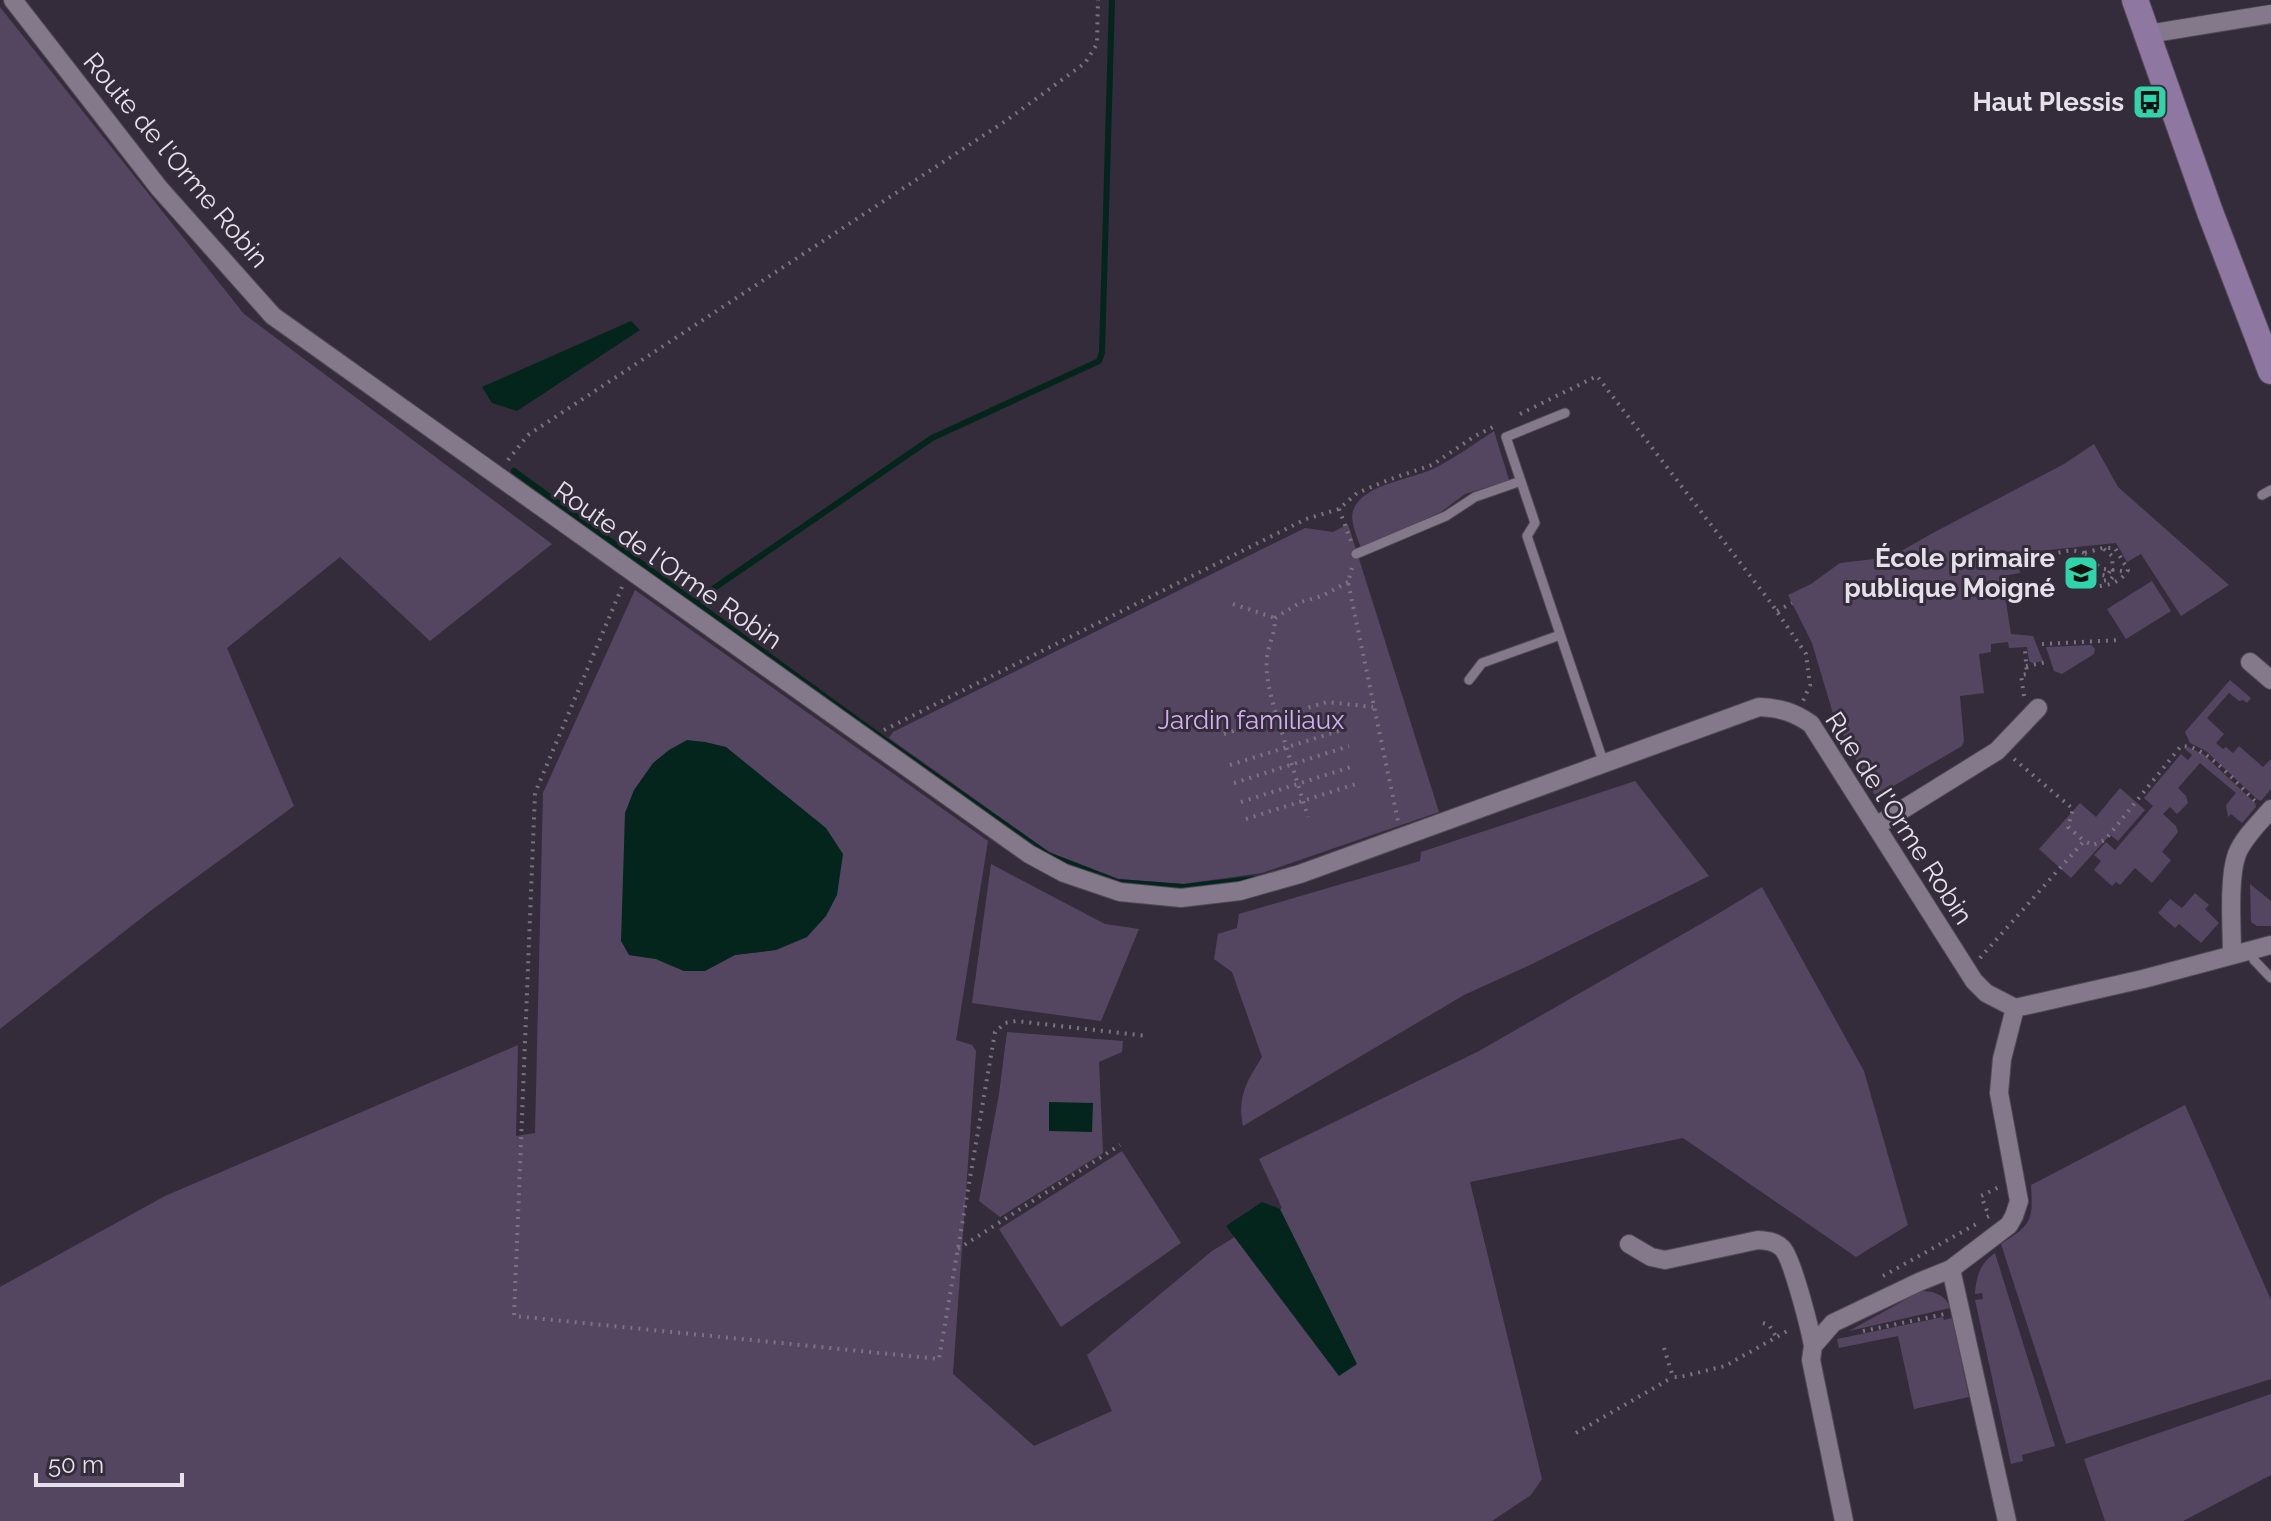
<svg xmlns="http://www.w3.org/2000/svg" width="2271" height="1521" font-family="Raleway,sans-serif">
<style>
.green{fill:#544660;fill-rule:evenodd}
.water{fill:#04251c}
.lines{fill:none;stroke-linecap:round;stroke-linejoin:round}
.stream{stroke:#04251c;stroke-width:6}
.lane-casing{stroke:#514956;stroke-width:11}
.street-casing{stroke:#514956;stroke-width:20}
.secondary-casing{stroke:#514956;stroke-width:28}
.path{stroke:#7a7380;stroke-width:4;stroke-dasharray:2 6;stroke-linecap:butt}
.lane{stroke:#83798b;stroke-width:9}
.street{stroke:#83798b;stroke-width:18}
.secondary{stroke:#8e77a0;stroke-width:26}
.labels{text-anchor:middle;stroke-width:6;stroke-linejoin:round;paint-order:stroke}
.poi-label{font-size:26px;font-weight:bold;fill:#e6e0eb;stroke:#342c3b;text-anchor:end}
.street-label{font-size:26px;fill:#e6e0eb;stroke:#342c3b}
.park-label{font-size:26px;fill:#d4aff2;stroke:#342c3b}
</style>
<rect width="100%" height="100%" fill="#342c3b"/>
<!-- green -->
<path class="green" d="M 0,7 L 244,314 L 552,544 L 430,641 L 340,557 L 227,648 L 294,806 L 153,909 L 0,1029 Z
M 1494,431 L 1509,480 L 1465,494 L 1441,512 L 1361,548 C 1357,537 1350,522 1353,511 C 1361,484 1414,479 1435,468 C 1455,458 1474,444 1494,431 Z
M 2094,444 L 2118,487 L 2229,585 L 2181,616 L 2141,554 L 2127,562 L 2116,543 L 2019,553 L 2020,573 L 2002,576 L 2011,634 L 2033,636 L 2043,661 L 2032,663 L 2029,661 L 2027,647 L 2009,648 L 2008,642 L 1991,644 L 1991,652 L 1979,654 L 1984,693 L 1960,696 L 1964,741 L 1962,746 L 1878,795 L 1874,794 L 1834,717 L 1812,643 L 1788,595 L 1811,584 L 1840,563 L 1891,557 L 1931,534 L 2064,464 Z
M 1348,524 L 1439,812 L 1262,873 L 1183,884 L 1119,879 L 1049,852 L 889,738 L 893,732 L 1305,528 L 1333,532 Z
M 2152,581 L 2171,611 L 2126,639 L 2107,609 Z
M 635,590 L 988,841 L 956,1040 L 972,1045 L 976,1051 L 953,1374 L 1034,1446 L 1112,1411 L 1087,1355 L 1212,1251 L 1282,1208 L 1259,1159 L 1479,1051 L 1711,918 L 1762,887 L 1864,1071 L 1908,1225 L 1856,1257 L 1683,1138 L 1470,1182 L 1542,1479 L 1531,1495 L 1492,1521 L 0,1521 L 0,1287 L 165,1196 L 518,1045 L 516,1136 L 535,1133 L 543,793 ZM 776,950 L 734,955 L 705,971 L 684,971 L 656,959 L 630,955 Z
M 2091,645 L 2095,649 L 2094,654 L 2062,674 L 2054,671 L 2046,647 Z
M 2230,680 L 2251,698 L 2247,703 L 2243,700 L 2239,701 L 2229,693 L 2207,718 L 2224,734 L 2216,743 L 2223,749 L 2226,747 L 2233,753 L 2239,746 L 2263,767 L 2271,759 L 2271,789 L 2261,801 L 2257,799 L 2206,751 L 2190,743 L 2185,732 Z
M 2188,747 L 2203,754 L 2255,803 L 2256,807 L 2242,823 L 2231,814 L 2228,817 L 2226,805 L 2236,793 L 2200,763 L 2178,788 L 2186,796 L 2188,803 L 2177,814 L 2170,807 L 2163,814 L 2176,826 L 2178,832 L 2162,852 L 2171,860 L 2152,883 L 2135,868 L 2120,885 L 2116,882 L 2112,886 L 2094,870 L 2101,861 L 2094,855 L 2106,842 L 2115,850 L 2153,806 L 2144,798 L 2181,754 L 2188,760 L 2192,755 L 2185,749 Z
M 1635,781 L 1709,876 L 1530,965 L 1464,995 L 1243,1126 C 1237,1095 1247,1082 1262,1057 L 1232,972 L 1214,959 L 1218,934 L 1237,928 L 1239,914 L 1420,861 L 1421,852 Z
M 2120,788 L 2145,810 L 2118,841 L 2110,835 L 2071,878 L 2039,849 L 2080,803 L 2096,817 Z
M 991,864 L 1105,924 L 1139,929 L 1101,1021 L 972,1003 Z
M 2250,884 L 2271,901 L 2271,926 L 2257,926 L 2251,922 Z
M 2195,893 L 2209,905 L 2205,909 L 2219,923 L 2201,943 L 2179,924 L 2175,928 L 2158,913 L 2170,899 L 2182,908 Z
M 1007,1032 L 1123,1041 L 1122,1052 L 1099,1062 L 1103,1153 L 1000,1217 L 979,1201 L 999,1094 Z
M 2185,1105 L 2271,1300 L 2271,1379 L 2066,1444 L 2001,1244 C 2032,1224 2033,1222 2031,1185 Z
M 1122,1151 L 1181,1243 L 1061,1327 L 999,1229 Z
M 1995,1253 L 2055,1446 L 2022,1455 L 2023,1461 L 2011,1464 L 1975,1300 L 1983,1299 L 1982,1293 L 1975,1294 C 1976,1277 1980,1263 1995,1253 Z
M 1921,1291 C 1934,1291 1946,1295 1950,1308 L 1849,1331 Z
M 1943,1317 L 1944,1320 L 1952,1318 L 1969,1397 L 1914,1409 L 1898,1336 L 1839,1348 L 1837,1339 Z
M 2271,1394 L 2271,1475 L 2183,1521 L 2105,1521 L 2084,1459 Z"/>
<!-- water -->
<path class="water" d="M 631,321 L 640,330 L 517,411 L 492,403 L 482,387 Z
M 687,740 L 705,742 L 726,747 L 826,828 L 843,854 L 837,895 L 826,916 L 807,937 L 776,950 L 735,955 L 705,971 L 684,971 L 656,959 L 629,955 L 621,941 L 625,813 L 634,790 L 653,763 L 669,750 Z
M 1049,1102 L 1093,1103 L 1092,1132 L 1049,1131 Z
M 1262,1202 L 1280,1209 L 1357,1364 L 1339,1376 L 1226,1226 Z"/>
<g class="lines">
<!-- stream -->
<path class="stream" d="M 514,471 L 886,741 L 1048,855 L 1117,882 L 1184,887 L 1253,879
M 694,602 L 932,438 L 1099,361 L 1102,352 L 1112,0"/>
<defs>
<path id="lane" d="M 1565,413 L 1506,437 L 1535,523 L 1527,536 L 1604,764
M 2262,495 L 2271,490
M 1356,554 L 1446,516 L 1475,497 L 1521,481
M 1469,680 L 1482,663 L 1560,635
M 2251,952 L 2254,960 L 2271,978"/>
<path id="street" d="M 13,0 L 159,188 L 273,316 L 1029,854 L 1064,873 L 1120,892 L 1181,898 L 1240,891 L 1300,874 L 1759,707 C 1780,708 1794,712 1811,724 L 1974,981 L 1986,993 L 2015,1008 L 2143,979 L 2271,945
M 2148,34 L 2271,14
M 2250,662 L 2271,680
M 1876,826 L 1997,751 L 2038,708
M 2232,955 C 2232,928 2228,878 2237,854 C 2243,838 2260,822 2271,809
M 1629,1244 L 1651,1257 L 1665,1260 L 1758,1240 C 1767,1241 1775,1241 1782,1248 C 1792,1257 1810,1329 1813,1346
M 1951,1269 L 2007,1521
M 1844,1521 L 1811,1360 L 1813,1346 L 1833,1323 L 1919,1282 L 1951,1269 L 2009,1225 L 2014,1216 L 2019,1201 L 1999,1093 L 2002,1059 L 2015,1008"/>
<path id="secondary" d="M 2135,0 L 2210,212 L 2271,371"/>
</defs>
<!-- lane casing -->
<use href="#lane" class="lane-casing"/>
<!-- street casing -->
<use href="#street" class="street-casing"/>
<!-- secondary casing -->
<use href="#secondary" class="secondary-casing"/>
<!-- path -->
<path class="path" d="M 1520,414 L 1597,376 L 1771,603 L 1806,654 L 1810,685 L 1803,701
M 508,460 L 528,435 L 1007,120 L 1085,63 L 1097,44 L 1098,0
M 1339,509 L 1352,544
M 2104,549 L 2112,556 L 2113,577 L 2110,580 L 2096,581 L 2091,576 L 2092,572 L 2107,576 L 2111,569
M 2052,552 L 2051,558 L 2043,565 L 2024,562 L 2023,554 C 2028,555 2032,556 2037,556 C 2053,557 2067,546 2084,553 L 2088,587 C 2104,586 2119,585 2128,570 L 2115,548 L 2103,548 L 2084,553
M 2084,556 L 2103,569 L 2123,571
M 1352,568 L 1348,582 L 1398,821
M 1348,582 L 1322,596 L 1301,602 L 1275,618 C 1275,635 1269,642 1267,657 C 1265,678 1271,697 1277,717 L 1327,702 L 1373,707
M 622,587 L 535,793 L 514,1316 L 939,1359 L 995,1032 L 1005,1023 L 1016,1021 L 1147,1036
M 688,591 L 695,581 L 722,602
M 1233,604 L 1275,618
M 1777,611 L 1792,603
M 2042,644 L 2119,640
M 2026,666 L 2047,662
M 2024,696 L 2021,675 L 2027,674 L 2025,650
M 884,730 L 1306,519 L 1339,509 L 1357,493 L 1388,480 L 1432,465 L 1475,436 L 1497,425
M 1224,734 L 1277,717 L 1308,817
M 2014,759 L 2073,809 L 2068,827 L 2084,841
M 1230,765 L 1345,729
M 1234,783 L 1349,746
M 1241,802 L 1354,766
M 1246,819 L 1359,783
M 1980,958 L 2084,841 L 2093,845 L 2105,840 L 2181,746 C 2206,745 2237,784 2255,801
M 1987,1217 L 1989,1216 L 1981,1196 L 1999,1187
M 958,1249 L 1120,1145
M 1883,1276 L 1980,1222
M 1763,1323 L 1769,1325 L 1777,1338
M 1863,1331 L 1945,1314
M 1664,1348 L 1673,1377 L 1680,1377 L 1725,1366 L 1791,1329
M 1576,1433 L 1673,1377"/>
<!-- lane -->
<use href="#lane" class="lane"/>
<!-- street -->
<use href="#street" class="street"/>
<!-- secondary -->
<use href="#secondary" class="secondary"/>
</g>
<!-- icons -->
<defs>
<symbol id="bus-square" viewBox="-11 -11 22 22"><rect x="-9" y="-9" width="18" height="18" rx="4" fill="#2fd4aa" stroke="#342c3b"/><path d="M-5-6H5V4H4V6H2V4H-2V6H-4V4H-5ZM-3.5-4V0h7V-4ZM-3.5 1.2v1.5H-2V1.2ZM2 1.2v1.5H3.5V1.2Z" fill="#111"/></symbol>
<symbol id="school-square" viewBox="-11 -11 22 22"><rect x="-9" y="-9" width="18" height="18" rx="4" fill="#2fd4aa" stroke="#342c3b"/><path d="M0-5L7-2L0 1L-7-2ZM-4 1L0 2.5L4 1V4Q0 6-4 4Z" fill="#111"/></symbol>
</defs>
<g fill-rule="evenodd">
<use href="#bus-square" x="2130" y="82" width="40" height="40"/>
<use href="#school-square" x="2061" y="553" width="40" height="40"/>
</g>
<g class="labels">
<!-- poi labels -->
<g class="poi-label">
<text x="2124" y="111">Haut Plessis</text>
<text x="2055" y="567">École primaire<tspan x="2055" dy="30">publique Moigné</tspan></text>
</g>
<!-- street labels -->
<g class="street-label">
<text transform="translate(176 160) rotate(50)" y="9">Route de l'Orme Robin</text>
<text transform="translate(668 565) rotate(35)" y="9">Route de l'Orme Robin</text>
<text transform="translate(1899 818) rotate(57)" y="9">Rue de l'Orme Robin</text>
</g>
<!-- park labels -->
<g class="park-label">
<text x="1251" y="729">Jardin familiaux</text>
</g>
</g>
<!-- scale -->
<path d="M36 1473v12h146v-12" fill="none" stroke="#e6e0eb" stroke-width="4"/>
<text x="48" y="1473" font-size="24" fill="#e6e0eb" stroke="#342c3b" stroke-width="6" paint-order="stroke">50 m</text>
</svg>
